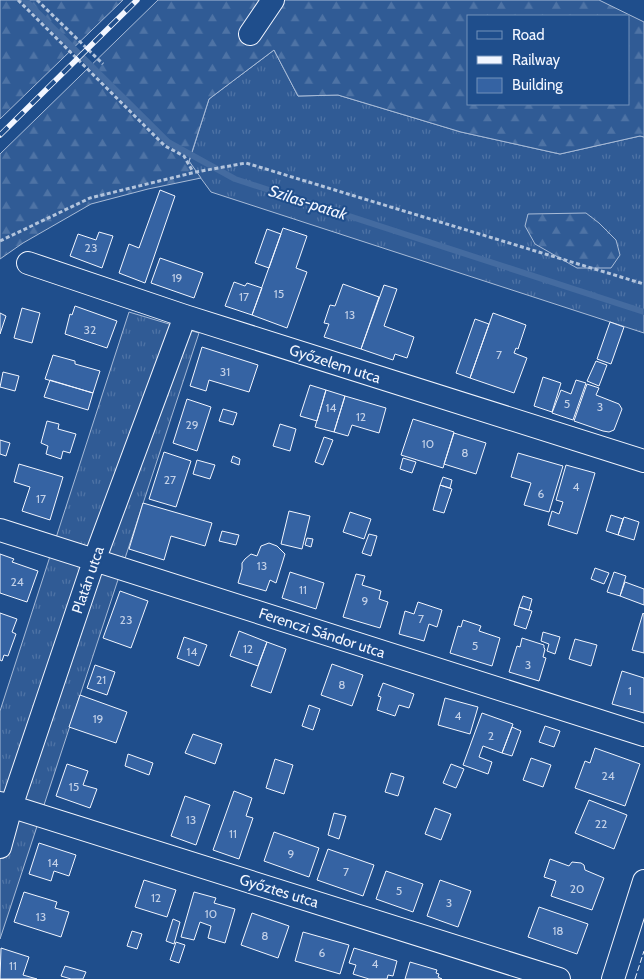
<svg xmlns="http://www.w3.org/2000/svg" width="644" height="979" font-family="Cabin,sans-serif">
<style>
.grass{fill:url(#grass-tufts);stroke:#a8bbd7}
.forest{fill:url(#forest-firs);stroke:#a8bbd7;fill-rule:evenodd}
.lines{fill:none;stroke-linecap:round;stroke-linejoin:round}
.stream{stroke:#446ba0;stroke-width:6}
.building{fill:#3563a3;stroke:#f2f6ff}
.minor-casing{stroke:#f2f6ff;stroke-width:24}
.path{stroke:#b3c4dc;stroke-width:3;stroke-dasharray:4 2.5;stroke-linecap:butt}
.minor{stroke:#1f4e8c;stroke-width:22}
.rail-casing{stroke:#f2f6ff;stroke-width:5.5}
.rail{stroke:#1f4e8c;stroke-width:4;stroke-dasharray:11;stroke-linecap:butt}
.fence{stroke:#f2f6ff;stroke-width:1;stroke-dasharray:6 2.5;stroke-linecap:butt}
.labels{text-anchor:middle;stroke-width:4;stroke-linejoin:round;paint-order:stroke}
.number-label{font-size:12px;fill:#c3d1e8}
.street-label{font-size:15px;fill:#f2f6ff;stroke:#1f4e8c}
.water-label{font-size:16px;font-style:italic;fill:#f2f6ff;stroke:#1f4e8c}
</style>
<defs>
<pattern id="grass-tufts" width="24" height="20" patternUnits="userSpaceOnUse" patternTransform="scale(1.25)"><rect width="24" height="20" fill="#305b95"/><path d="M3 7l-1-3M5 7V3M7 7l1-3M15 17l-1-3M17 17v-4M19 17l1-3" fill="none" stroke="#4e73a5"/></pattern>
<pattern id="forest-firs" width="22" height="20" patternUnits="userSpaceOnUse" patternTransform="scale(1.25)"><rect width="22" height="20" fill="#305b95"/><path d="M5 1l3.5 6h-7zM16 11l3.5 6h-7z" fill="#4e73a5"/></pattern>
</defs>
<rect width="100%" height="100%" fill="#1f4e8c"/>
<!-- grass -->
<path class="grass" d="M 274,50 L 298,96 L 338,95 L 461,132 L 560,154 L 640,136 L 644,137 L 644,333 L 211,192 L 189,162 L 209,99 Z
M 129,312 L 199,333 L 0,939 L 0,711 Z"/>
<!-- forest -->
<path class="forest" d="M 0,0 L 123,0 L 0,119 Z
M 158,0 L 599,0 L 644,22 L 644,137 L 640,136 L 560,154 L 461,132 L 338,95 L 298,96 L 274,50 L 209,99 L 189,161 L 201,178 L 148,189 L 91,204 L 23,243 L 0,259 L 0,154 ZM 468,16 L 628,16 L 628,104 L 468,104 Z
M 586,213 L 599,223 L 616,240 L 620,255 L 611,268 L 577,268 L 535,244 L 525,226 L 528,214 Z"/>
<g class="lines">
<!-- stream -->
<path class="stream" d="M 25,0 L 168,142 L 235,179 L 644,312"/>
</g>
<!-- building -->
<path class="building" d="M 160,190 L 175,196 L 145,283 L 119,273 L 129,244 L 139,248 Z
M 283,228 L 307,236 L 296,268 L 307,272 L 287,328 L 252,315 Z
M 267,229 L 281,234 L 269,268 L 255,263 Z
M 99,232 L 113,236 L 102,268 L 70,256 L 78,234 L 96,240 Z
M 160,258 L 203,273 L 194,298 L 151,283 Z
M 234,282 L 245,286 L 247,283 L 262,288 L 252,315 L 225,306 Z
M 343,284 L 379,297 L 361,349 L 324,337 L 329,324 L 324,323 L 330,305 L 335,306 Z
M 384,285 L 397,289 L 384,326 L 414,337 L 407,358 L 395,354 L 393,360 L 361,349 Z
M 75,306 L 117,321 L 107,348 L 65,334 L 70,314 L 72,315 Z
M 22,308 L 40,313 L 32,343 L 14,338 Z
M 0,313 L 6,316 L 0,334 Z
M 493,313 L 526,325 L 518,349 L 516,348 L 514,353 L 527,358 L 514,393 L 470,378 Z
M 475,319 L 489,324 L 470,378 L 456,373 Z
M 610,322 L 624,327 L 611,364 L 597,359 Z
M 202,347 L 258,365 L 249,392 L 209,380 L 206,391 L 190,386 Z
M 53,355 L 75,361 L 75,364 L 100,371 L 93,393 L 45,379 Z
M 596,361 L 607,365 L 599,386 L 587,381 Z
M 3,372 L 19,376 L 15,391 L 0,387 Z
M 543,377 L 561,383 L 552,412 L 534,406 Z
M 50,380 L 93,393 L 88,410 L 44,397 Z
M 576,380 L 586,383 L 573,420 L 552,413 L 561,390 L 571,394 Z
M 587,384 L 599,388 L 596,395 L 619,404 L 622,409 L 614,430 L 609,432 L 603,431 L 574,421 Z
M 310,385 L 326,390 L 317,421 L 300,416 Z
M 326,390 L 345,396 L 334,432 L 315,427 Z
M 345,396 L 386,408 L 379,433 L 352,425 L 348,436 L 334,432 Z
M 187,399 L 211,407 L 197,451 L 173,443 Z
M 223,409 L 237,413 L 233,425 L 219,421 Z
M 413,419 L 454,432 L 443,468 L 401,455 Z
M 47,421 L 59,424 L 58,429 L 76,434 L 70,453 L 63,451 L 61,459 L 46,454 L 48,446 L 41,443 Z
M 280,424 L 296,429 L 290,451 L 273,446 Z
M 454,433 L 486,443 L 476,474 L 444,464 Z
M 324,437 L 333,440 L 323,465 L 315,462 Z
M 0,440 L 10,443 L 6,456 L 0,454 Z
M 164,452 L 191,461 L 176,507 L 149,499 Z
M 518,453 L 563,466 L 549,512 L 524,505 L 531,483 L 511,477 Z
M 233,456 L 240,459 L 239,465 L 231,462 Z
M 403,458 L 416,462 L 412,473 L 400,469 Z
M 197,460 L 215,465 L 210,479 L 193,474 Z
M 19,464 L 63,477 L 50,520 L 22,511 L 30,487 L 14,482 Z
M 566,465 L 595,473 L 577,534 L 548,525 L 552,511 L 559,514 L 563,502 L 556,500 Z
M 443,477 L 452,480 L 450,488 L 440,485 Z
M 440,485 L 452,489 L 444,513 L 433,510 Z
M 143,503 L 212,523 L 205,546 L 171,536 L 164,560 L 129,549 Z
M 289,511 L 310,516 L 302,549 L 281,544 Z
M 350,512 L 371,519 L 364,539 L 343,532 Z
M 611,515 L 623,519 L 618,535 L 606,531 Z
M 624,517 L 639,522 L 634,540 L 618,535 Z
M 222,531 L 239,535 L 236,545 L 219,541 Z
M 369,534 L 377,536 L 371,556 L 362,553 Z
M 307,538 L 313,539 L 311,547 L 305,545 Z
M 269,543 L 277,546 L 285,554 L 276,583 L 270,580 L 266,591 L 238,583 L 242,569 L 242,563 L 245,559 L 251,554 L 257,556 L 261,546 Z
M 0,554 L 14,559 L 12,562 L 38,571 L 27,602 L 0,593 Z
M 595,568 L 609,573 L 604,584 L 591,579 Z
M 290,572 L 324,583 L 316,609 L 282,598 Z
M 614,572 L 626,576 L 620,596 L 607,592 Z
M 356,574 L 365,576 L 362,585 L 381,591 L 379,599 L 388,602 L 380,628 L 343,617 Z
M 625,582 L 644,589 L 644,605 L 620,596 Z
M 120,591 L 148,601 L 131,648 L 103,638 Z
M 523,596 L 532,599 L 529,610 L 519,607 Z
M 418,602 L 442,610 L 437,627 L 429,624 L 424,641 L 399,634 L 405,611 L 414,614 Z
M 519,607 L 532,611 L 526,629 L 514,625 Z
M 0,613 L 17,619 L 12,632 L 16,634 L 8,656 L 4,655 L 2,661 L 0,660 Z
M 643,613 L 644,614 L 644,653 L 632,650 Z
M 463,620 L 481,626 L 479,631 L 500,638 L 492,666 L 450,653 L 458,626 L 461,627 Z
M 239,631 L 267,642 L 258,666 L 230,656 Z
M 543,632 L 560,637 L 555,654 L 547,651 L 549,644 L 541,641 Z
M 184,637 L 207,645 L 199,666 L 177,658 Z
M 522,638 L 544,645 L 544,648 L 545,649 L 543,657 L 546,658 L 539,681 L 509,672 L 517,646 L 520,647 Z
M 575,639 L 597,645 L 591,666 L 569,659 Z
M 267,642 L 286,649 L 271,693 L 251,686 Z
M 332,664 L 363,675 L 352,706 L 321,695 Z
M 95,665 L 115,672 L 107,695 L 87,688 Z
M 622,671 L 644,678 L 644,713 L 612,704 Z
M 383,683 L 414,694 L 409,708 L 399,705 L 395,716 L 377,710 L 381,697 L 378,696 Z
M 80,695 L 127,712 L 116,743 L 69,727 Z
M 445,698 L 478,707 L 470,734 L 438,725 Z
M 309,705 L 320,709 L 313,730 L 302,726 Z
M 482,713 L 513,724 L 502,753 L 483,746 L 479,757 L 492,762 L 488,774 L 463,765 Z
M 545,726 L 560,731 L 554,747 L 539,742 Z
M 512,727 L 521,731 L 512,756 L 502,753 Z
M 193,734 L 222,744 L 215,764 L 185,753 Z
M 595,748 L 640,764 L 625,806 L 575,788 L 585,761 L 590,763 Z
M 128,754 L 153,763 L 149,775 L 125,766 Z
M 531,758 L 551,765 L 543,787 L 523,780 Z
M 275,759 L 293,765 L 284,794 L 266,788 Z
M 67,764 L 88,771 L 83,785 L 97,789 L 90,808 L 56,796 Z
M 451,764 L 464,769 L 456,788 L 443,783 Z
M 391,773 L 404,777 L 398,796 L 385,792 Z
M 234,791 L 252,798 L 246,816 L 253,818 L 239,859 L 213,850 Z
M 185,796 L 210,805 L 196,845 L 171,836 Z
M 589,800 L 627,815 L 614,849 L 575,833 Z
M 435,808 L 451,814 L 441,840 L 425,834 Z
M 334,813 L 346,816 L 339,839 L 328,835 Z
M 274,832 L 319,848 L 309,877 L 264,861 Z
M 39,843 L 76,855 L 69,876 L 54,871 L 51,881 L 29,874 Z
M 328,849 L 374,865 L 363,896 L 317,880 Z
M 550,859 L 569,866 L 572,862 L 581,863 L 584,865 L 585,870 L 604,878 L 592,910 L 551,896 L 556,881 L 544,877 Z
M 386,871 L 423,884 L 413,912 L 376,899 Z
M 144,880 L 176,890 L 167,917 L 135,907 Z
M 440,880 L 471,891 L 458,927 L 427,916 Z
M 24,892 L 57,902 L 55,908 L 69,912 L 61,937 L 14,922 Z
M 194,892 L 216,898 L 214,903 L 235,909 L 225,943 L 208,938 L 211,926 L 200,922 L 194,940 L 181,937 Z
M 539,907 L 588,924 L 577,954 L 528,937 Z
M 252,913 L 289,926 L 278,958 L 241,945 Z
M 173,919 L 180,922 L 174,944 L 166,941 Z
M 132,931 L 142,934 L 137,949 L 127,946 Z
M 303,932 L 349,945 L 340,974 L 295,961 Z
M 176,942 L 185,945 L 179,963 L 170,960 Z
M 1,948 L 29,957 L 23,975 L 37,979 L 0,979 Z
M 354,948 L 397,961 L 393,976 L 388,975 L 387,979 L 369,979 L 353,974 L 356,965 L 349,963 Z
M 410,962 L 437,970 L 436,973 L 439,974 L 438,977 L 442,979 L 405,979 Z
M 65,966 L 86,972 L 83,979 L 71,979 L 61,976 Z"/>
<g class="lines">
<defs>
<path id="minor" d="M 250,34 L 273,0
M 28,263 L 185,316 L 644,461
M 0,530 L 644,735
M 0,803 L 559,979
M 0,847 L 11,807 L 94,561 L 185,316
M 613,979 L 644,881"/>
</defs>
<!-- minor casing -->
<use href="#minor" class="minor-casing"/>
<!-- path -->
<path class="path" d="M 18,0 L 165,146 L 184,156 L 193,172
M 37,0 L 103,64
M 0,241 L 90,198 L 196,172 L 246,163 L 644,284"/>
<!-- minor -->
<use href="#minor" class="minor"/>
<defs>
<path id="rail" d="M 0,135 L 137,0"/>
</defs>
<!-- rail casing -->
<use href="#rail" class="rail-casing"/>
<!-- rail -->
<use href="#rail" class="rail"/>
<!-- fence -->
<path class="fence" d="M 635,979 L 644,951"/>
</g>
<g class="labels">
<!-- number labels -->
<g class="number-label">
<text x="91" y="252">23</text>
<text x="177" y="282">19</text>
<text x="279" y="298">15</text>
<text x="244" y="301">17</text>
<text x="350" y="319">13</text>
<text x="90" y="334">32</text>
<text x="499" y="359">7</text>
<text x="225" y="376">31</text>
<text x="567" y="408">5</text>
<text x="600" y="411">3</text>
<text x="331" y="412">14</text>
<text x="361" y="421">12</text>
<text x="192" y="429">29</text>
<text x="428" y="448">10</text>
<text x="465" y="457">8</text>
<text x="170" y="484">27</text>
<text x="576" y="491">4</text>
<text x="541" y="498">6</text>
<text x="41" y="503">17</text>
<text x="262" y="570">13</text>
<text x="17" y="586">24</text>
<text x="303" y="594">11</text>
<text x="365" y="605">9</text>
<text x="421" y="623">7</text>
<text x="126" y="624">23</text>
<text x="475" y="650">5</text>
<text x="248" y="653">12</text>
<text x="192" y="656">14</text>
<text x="528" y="669">3</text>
<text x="101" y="684">21</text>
<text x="342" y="689">8</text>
<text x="630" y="695">1</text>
<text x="458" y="720">4</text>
<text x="98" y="723">19</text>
<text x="491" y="740">2</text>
<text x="608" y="780">24</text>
<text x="74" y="791">15</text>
<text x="191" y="824">13</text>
<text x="601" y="828">22</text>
<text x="233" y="838">11</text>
<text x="291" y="858">9</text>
<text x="53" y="867">14</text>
<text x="346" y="876">7</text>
<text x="577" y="893">20</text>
<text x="399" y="895">5</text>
<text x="156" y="902">12</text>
<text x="449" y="907">3</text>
<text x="211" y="918">10</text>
<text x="41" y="921">13</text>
<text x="558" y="935">18</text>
<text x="265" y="940">8</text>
<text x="322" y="957">6</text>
<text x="375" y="968">4</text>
<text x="13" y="970">11</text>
</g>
<!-- street labels -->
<g class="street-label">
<text transform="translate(335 364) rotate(18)" y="5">Győzelem utca</text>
<text transform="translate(88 580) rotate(-71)" y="5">Platán utca</text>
<text transform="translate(322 633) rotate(18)" y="5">Ferenczi Sándor utca</text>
<text transform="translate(279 891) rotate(17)" y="5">Győztes utca</text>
</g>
<!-- water labels -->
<g class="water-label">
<text transform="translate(308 202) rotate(18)" y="6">Szilas-patak</text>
</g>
</g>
<!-- legend -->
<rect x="467" y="15" width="162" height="90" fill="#1f4e8c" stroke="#7391ba"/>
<rect x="477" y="31" width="25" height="8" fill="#1f4e8c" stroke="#7391ba"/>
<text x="512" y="40" font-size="15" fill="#f2f6ff">Road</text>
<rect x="477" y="56" width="25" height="8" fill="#f2f6ff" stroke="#7391ba"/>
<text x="512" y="65" font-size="15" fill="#f2f6ff">Railway</text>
<rect x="477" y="78" width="25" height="15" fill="#3563a3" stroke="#7391ba"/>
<text x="512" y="90" font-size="15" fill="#f2f6ff">Building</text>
</svg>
